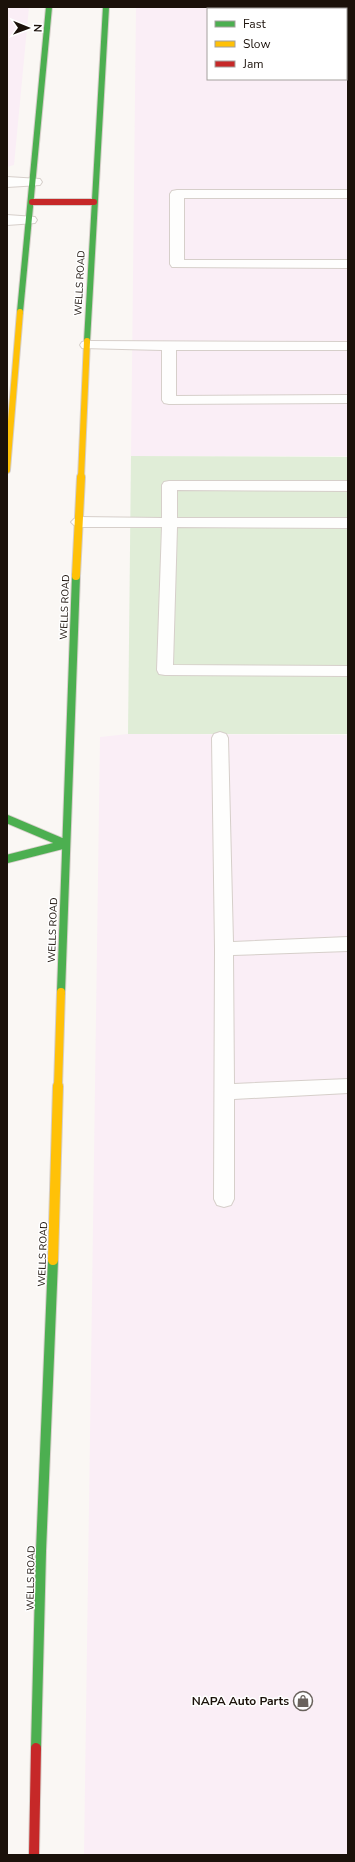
<svg xmlns="http://www.w3.org/2000/svg" width="355" height="1862" font-family="'Nunito Sans',sans-serif">
<style>
.commercial{fill:#faeef6;fill-rule:evenodd}
.green{fill:#e0edd7}
.lines{fill:none;stroke-linecap:round;stroke-linejoin:round}
.lane-casing{stroke:#d6cfca;stroke-width:2}
.street-casing{stroke:#d6cfca;stroke-width:2}
.fast-far2-casing{stroke:#d6cfca;stroke-width:8}
.fast-far1-casing{stroke:#d6cfca;stroke-width:10}
.fast-casing{stroke:#d6cfca;stroke-width:12}
.slow-far2-casing{stroke:#d6cfca;stroke-width:8}
.slow-far1-casing{stroke:#d6cfca;stroke-width:10}
.slow-casing{stroke:#d6cfca;stroke-width:12}
.jam-far1-casing{stroke:#d6cfca;stroke-width:8}
.jam-casing{stroke:#d6cfca;stroke-width:12}
.lane{fill:#fefefd;fill-rule:evenodd}
.street{fill:#fefefd;fill-rule:evenodd}
.fast-far2{stroke:#4caf50;stroke-width:6}
.fast-far1{stroke:#4caf50;stroke-width:8}
.fast{stroke:#4caf50;stroke-width:10}
.slow-far2{stroke:#ffc107;stroke-width:6}
.slow-far1{stroke:#ffc107;stroke-width:8}
.slow{stroke:#ffc107;stroke-width:10}
.jam-far1{stroke:#c62828;stroke-width:6}
.jam{stroke:#c62828;stroke-width:10}
.labels{text-anchor:middle;stroke-width:3;stroke-linejoin:round;paint-order:stroke}
.street-label{font-size:10px;fill:#1b110a;stroke:#fff}
.near-poi-label{font-size:12px;font-weight:bold;fill:#1b110a;stroke:#fff;text-anchor:end}
</style>
<rect width="100%" height="100%" fill="#faf7f4"/>
<!-- commercial -->
<path class="commercial" d="M 7,7 L 29,7 L 14,165 L 7,167 Z
M 136,7 L 348,7 L 348,456 L 131,456 ZM 208,9 L 346,9 L 346,79 L 208,79 Z
M 128,734 L 348,735 L 348,1855 L 84,1855 L 100,737 Z"/>
<!-- green -->
<path class="green" d="M 131,456 L 348,457 L 348,734 L 128,734 Z"/>
<g class="lines">
<defs>
<path id="lane" d="M 177,190 L 348,190 L 348,198 L 184,198 L 184,260 L 348,260 L 348,268 L 172,267 L 170,264 L 170,194 L 172,191 Z
M 87,341 L 348,342 L 348,350 L 176,350 L 176,396 L 348,395 L 348,403 L 169,404 L 164,403 L 162,400 L 162,350 L 82,348 L 80,345 L 82,342 Z
M 169,481 L 348,481 L 348,491 L 177,490 L 177,518 L 348,518 L 348,528 L 177,527 L 173,665 L 348,666 L 348,676 L 165,675 L 159,674 L 157,670 L 162,527 L 79,527 L 74,525 L 71,522 L 74,519 L 79,517 L 162,518 L 162,485 L 164,482 Z
M 220,732 L 226,734 L 228,738 L 233,942 L 348,937 L 348,951 L 233,955 L 234,1084 L 348,1079 L 348,1093 L 234,1099 L 234,1199 L 231,1205 L 224,1207 L 217,1205 L 214,1199 L 215,949 L 212,738 L 214,734 Z"/>
<path id="street" d="M 7,177 L 40,179 L 42,182 L 40,185 L 7,187 Z
M 7,215 L 35,217 L 37,220 L 35,223 L 7,225 Z"/>
<path id="fast-far2" d="M 20,312 L 49,7
M 87,341 L 106,7"/>
<path id="fast-far1" d="M 7,819 L 66,844
M 7,859 L 66,844
M 61,992 L 76,576"/>
<path id="fast" d="M 36,1748 L 41,1551 L 53,1260"/>
<path id="slow-far2" d="M 7,470 L 20,312
M 81,478 L 87,341"/>
<path id="slow-far1" d="M 76,576 L 81,477
M 58,1087 L 61,992"/>
<path id="slow" d="M 53,1260 L 58,1086"/>
<path id="jam-far1" d="M 32,202 L 94,202"/>
<path id="jam" d="M 34,1855 L 36,1748"/>
</defs>
<!-- lane casing -->
<use href="#lane" class="lane-casing"/>
<!-- street casing -->
<use href="#street" class="street-casing"/>
<!-- fast-far2 casing -->
<use href="#fast-far2" class="fast-far2-casing"/>
<!-- fast-far1 casing -->
<use href="#fast-far1" class="fast-far1-casing"/>
<!-- fast casing -->
<use href="#fast" class="fast-casing"/>
<!-- slow-far2 casing -->
<use href="#slow-far2" class="slow-far2-casing"/>
<!-- slow-far1 casing -->
<use href="#slow-far1" class="slow-far1-casing"/>
<!-- slow casing -->
<use href="#slow" class="slow-casing"/>
<!-- jam-far1 casing -->
<use href="#jam-far1" class="jam-far1-casing"/>
<!-- jam casing -->
<use href="#jam" class="jam-casing"/>
<!-- lane -->
<use href="#lane" class="lane"/>
<!-- street -->
<use href="#street" class="street"/>
<!-- fast-far2 -->
<use href="#fast-far2" class="fast-far2"/>
<!-- fast-far1 -->
<use href="#fast-far1" class="fast-far1"/>
<!-- fast -->
<use href="#fast" class="fast"/>
<!-- slow-far2 -->
<use href="#slow-far2" class="slow-far2"/>
<!-- slow-far1 -->
<use href="#slow-far1" class="slow-far1"/>
<!-- slow -->
<use href="#slow" class="slow"/>
<!-- jam-far1 -->
<use href="#jam-far1" class="jam-far1"/>
<!-- jam -->
<use href="#jam" class="jam"/>
</g>
<!-- icons -->
<defs>
<symbol id="shop-ring" viewBox="-11 -11 22 22"><circle r="9.5" fill="#fff" stroke="#69625c" stroke-width="1.5"/><path d="M-5-2.5h2.3a2.7 3.5 0 0 1 5.4 0H5L5.5 6h-11ZM-1.5-2.5h3a1.5 2.3 0 0 0-3 0Z" fill="#69625c"/></symbol>
</defs>
<g fill-rule="evenodd">
<use href="#shop-ring" x="292" y="1690" width="22" height="22"/>
</g>
<g class="labels">
<!-- street labels -->
<g class="street-label">
<text transform="translate(79 283) rotate(-87)" y="4">WELLS ROAD</text>
<text transform="translate(64 607) rotate(-88)" y="4">WELLS ROAD</text>
<text transform="translate(52 930) rotate(-88)" y="4">WELLS ROAD</text>
<text transform="translate(42 1254) rotate(-88)" y="4">WELLS ROAD</text>
<text transform="translate(30 1578) rotate(-89)" y="4">WELLS ROAD</text>
</g>
<!-- near-poi labels -->
<g class="near-poi-label">
<text x="289" y="1705">NAPA Auto Parts</text>
</g>
</g>
<!-- border -->
<rect width="355" height="1862" fill="none" stroke="#1b110a" stroke-width="16"/>
<!-- legend -->
<rect x="207" y="8" width="140" height="72" fill="#ffffff" stroke="#a4a09d"/>
<rect x="215" y="21" width="20" height="6" fill="#4caf50" stroke="#a4a09d"/>
<text x="243" y="28" font-size="12" fill="#1b110a">Fast</text>
<rect x="215" y="41" width="20" height="6" fill="#ffc107" stroke="#a4a09d"/>
<text x="243" y="48" font-size="12" fill="#1b110a">Slow</text>
<rect x="215" y="61" width="20" height="6" fill="#c62828" stroke="#a4a09d"/>
<text x="243" y="68" font-size="12" fill="#1b110a">Jam</text>
<!-- north arrow -->
<g transform="translate(28 28) rotate(91)" stroke="#ffffff" stroke-width="3" paint-order="stroke">
<path d="M0-3L7 15L0 10L-7 15Z" fill="#1b110a"/>
<text y="-6" font-size="11" font-weight="bold" text-anchor="middle" fill="#1b110a">N</text>
</g>
</svg>
